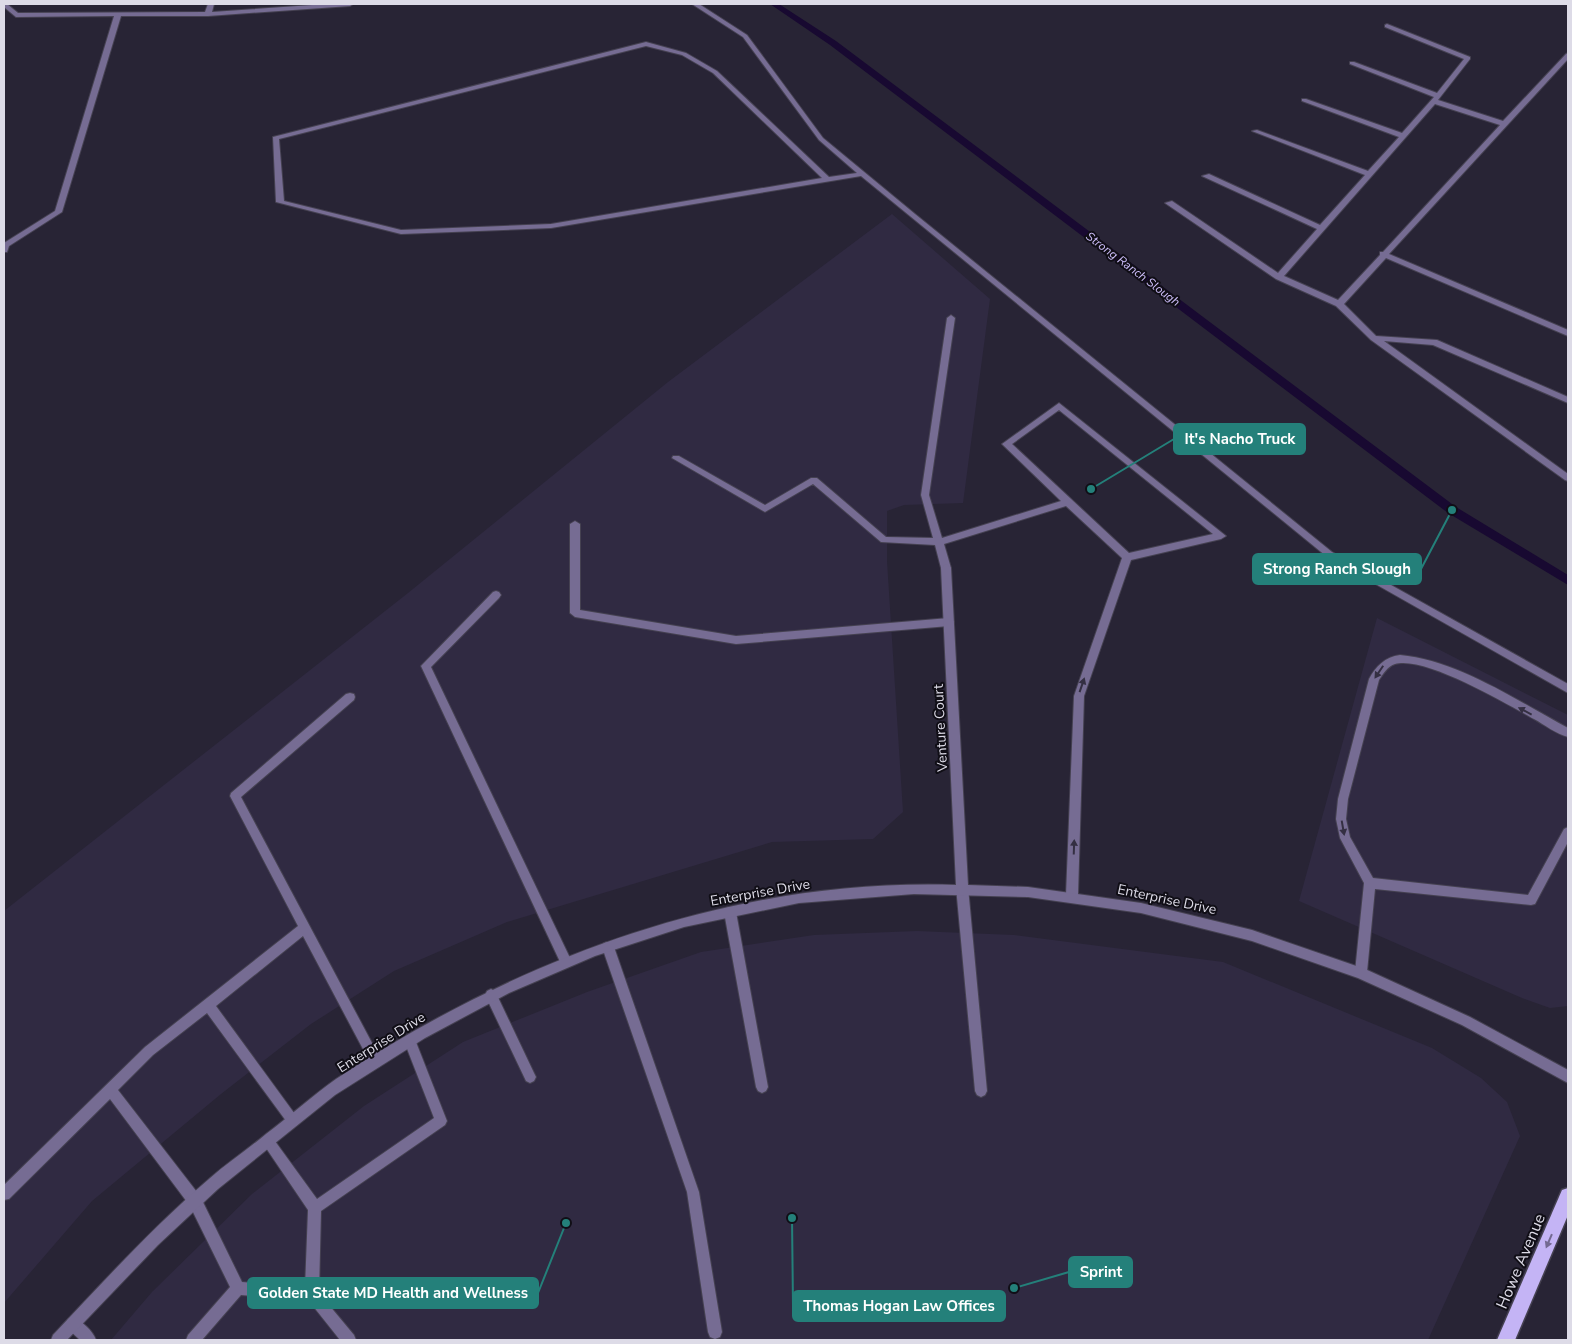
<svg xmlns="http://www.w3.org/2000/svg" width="1572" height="1344" font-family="'Nunito Sans',sans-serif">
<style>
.built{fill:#302a42}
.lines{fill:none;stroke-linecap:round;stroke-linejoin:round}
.stream{fill:#180931;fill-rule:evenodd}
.lane-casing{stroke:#454151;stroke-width:2}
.street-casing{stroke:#454151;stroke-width:2}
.primary-casing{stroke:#454151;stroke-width:3}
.lane{fill:#766c93;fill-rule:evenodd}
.street{fill:#766c93;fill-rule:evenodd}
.primary{fill:#c4b4f5;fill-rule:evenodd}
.oneway{fill:#342f42}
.oneway2{fill:#736991}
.labels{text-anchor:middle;stroke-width:4;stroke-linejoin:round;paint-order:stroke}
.far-water-label{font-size:12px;font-style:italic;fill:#cebffb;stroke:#100e16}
.street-label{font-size:14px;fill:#dddbe7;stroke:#100e16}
.near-street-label{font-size:16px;fill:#dddbe7;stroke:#100e16}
.leader{fill:none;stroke:#24807a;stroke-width:2}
.callout-dot{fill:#24807a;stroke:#100e16;stroke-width:2}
.callout{fill:#24807a;stroke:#24807a;stroke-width:2}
.callout-label{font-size:15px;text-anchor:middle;font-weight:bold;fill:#fff}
</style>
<rect width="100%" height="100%" fill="#282435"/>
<!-- built -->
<path class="built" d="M 892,214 L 990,299 L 963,503 L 904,505 L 887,511 L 887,561 L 903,812 L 873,839 L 772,842 L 507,922 L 394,971 L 311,1024 L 221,1094 L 92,1201 L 4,1303 L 4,911 L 408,593 L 668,382 Z
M 1377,618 L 1568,715 L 1568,1006 L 1550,1008 L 1522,998 L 1299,901 Z
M 917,931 L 1014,935 L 1223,962 L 1432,1048 L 1481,1078 L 1507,1102 L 1520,1136 L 1428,1340 L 111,1340 L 152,1292 L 252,1194 L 364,1106 L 463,1042 L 587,992 L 701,952 L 814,935 Z"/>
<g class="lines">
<!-- stream -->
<path class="stream" d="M 770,4 L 779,4 L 836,41 L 1456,507 L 1568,575 L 1568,585 L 1448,513 L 830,45 Z"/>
<defs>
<path id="lane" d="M 4,4 L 7,4 L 18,13 L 205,12 L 208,4 L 214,4 L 212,12 L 327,4 L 353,4 L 350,6 L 208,16 L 121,16 L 62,212 L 9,246 L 7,252 L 4,252 L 4,243 L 55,211 L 114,16 L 16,17 L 4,7 Z
M 692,4 L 699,4 L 747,35 L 823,138 L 915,214 L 1332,552 L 1568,684 L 1568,693 L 1326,556 L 861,176 L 551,228 L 401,234 L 276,202 L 273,137 L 646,42 L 686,53 L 717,71 L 829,177 L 857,173 L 819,140 L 743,37 ZM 646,46 L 682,55 L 713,73 L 822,178 L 551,224 L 401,230 L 284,201 L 279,139 Z
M 1387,24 L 1470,57 L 1470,59 L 1438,100 L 1503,121 L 1566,54 L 1568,53 L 1568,59 L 1389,254 L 1568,330 L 1568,336 L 1386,258 L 1344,304 L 1376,336 L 1437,340 L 1568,397 L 1568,403 L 1433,345 L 1384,341 L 1568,474 L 1568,481 L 1565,480 L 1371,340 L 1336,306 L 1276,279 L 1165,203 L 1172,201 L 1278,273 L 1317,229 L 1202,176 L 1209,174 L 1320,225 L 1365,175 L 1252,131 L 1257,130 L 1368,171 L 1399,137 L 1302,101 L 1302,99 L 1306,99 L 1402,133 L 1434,97 L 1350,64 L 1350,62 L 1354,62 L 1437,93 L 1464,59 L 1385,27 L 1385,25 ZM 1435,104 L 1500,125 L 1383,252 L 1380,252 L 1380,255 L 1338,300 L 1284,276 Z
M 951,315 L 955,318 L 929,495 L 942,538 L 1061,501 L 1002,444 L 1059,403 L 1226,536 L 1221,539 L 1131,560 L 1084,696 L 1078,895 L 1076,899 L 1072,900 L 1068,899 L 1066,895 L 1074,696 L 1122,558 L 1066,506 L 944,544 L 951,568 L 946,572 L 941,568 L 935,545 L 881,542 L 813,484 L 765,512 L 672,458 L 673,456 L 679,456 L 765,505 L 811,478 L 817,478 L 886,537 L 933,538 L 921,495 L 947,318 ZM 1059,410 L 1213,534 L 1129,553 L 1012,444 Z
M 575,521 L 580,524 L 580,610 L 736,636 L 949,618 L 954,622 L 949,626 L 736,644 L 575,617 L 570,613 L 570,524 Z
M 496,591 L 499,592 L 501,595 L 499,598 L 431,667 L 570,958 L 572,962 L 570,966 L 566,967 L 562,966 L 421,666 L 493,592 Z
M 1400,655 C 1457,660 1518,701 1568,728 L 1568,737 C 1556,734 1545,725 1534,719 C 1507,704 1424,655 1395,664 C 1388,666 1383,674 1379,680 L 1348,799 L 1346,819 L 1350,837 L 1373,878 L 1528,895 L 1564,829 L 1568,827 L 1568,842 L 1535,904 L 1531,905 L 1375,889 L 1367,972 L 1365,976 L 1361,977 L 1357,976 L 1355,972 L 1364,883 L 1340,838 L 1336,819 L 1338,799 L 1369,679 C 1376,666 1385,657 1400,655 Z
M 350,693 L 354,694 L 355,697 L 354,700 L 241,797 L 380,1058 L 382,1062 L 380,1066 L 376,1068 L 372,1066 L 303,936 L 216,1006 L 297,1117 L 299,1121 L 297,1125 L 293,1127 L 289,1125 L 207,1013 L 153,1055 L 118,1090 L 200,1196 L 242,1282 L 305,1288 L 308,1210 L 264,1145 L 262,1141 L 264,1137 L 268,1135 L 272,1137 L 317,1199 L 434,1118 L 404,1041 L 406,1037 L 410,1035 L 414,1037 L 447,1121 L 445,1125 L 321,1211 L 319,1293 L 354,1335 L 356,1340 L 340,1340 L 309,1301 L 241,1295 L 202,1340 L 186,1340 L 188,1335 L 230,1287 L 190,1206 L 110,1099 L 9,1199 L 4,1200 L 4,1185 L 145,1047 L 298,926 L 230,796 L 231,793 L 346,694 Z
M 962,882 L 966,883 L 968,887 L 987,1091 L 985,1095 L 981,1097 L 977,1095 L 975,1091 L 956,887 L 958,883 Z
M 730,907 L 734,908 L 736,912 L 768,1087 L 766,1091 L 762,1093 L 758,1091 L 756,1087 L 724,912 L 726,908 Z
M 608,942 L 612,943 L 614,947 L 699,1192 L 722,1332 L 720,1337 L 715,1339 L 710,1337 L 708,1332 L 687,1192 L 602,947 L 604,943 Z
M 491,989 L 495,991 L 534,1073 L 536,1077 L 534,1081 L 530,1083 L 526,1081 L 485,995 L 487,991 Z
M 73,1317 C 82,1321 93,1331 96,1340 L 80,1340 L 68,1329 L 66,1324 L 68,1319 Z"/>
<path id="street" d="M 946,564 L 951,568 L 968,885 L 1028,887 L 1141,903 L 1252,930 L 1365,969 L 1470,1017 L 1568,1070 L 1568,1083 L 1462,1025 L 1358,978 L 1252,941 L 1141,913 L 1028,897 L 914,894 L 799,903 L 684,927 L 595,956 L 509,993 L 425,1038 L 335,1095 L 218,1189 L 158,1245 L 67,1340 L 51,1340 L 53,1335 C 103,1282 153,1227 209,1179 C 227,1163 247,1150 266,1134 C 290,1116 312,1096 336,1079 C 521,957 733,878 956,885 L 941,568 Z"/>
<path id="primary" d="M 1568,1188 L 1568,1215 L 1515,1340 L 1497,1340 L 1562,1190 Z"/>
</defs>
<!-- lane casing -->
<use href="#lane" class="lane-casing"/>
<!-- street casing -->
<use href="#street" class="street-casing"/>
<!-- primary casing -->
<use href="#primary" class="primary-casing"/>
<!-- lane -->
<use href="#lane" class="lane"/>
<!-- street -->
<use href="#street" class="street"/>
<!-- primary -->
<use href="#primary" class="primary"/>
</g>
<!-- one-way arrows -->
<defs><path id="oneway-solid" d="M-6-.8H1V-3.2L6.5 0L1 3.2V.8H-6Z" transform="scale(1.25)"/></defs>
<g class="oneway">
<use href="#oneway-solid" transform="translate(1379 672) rotate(124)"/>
<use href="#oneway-solid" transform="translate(1082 685) rotate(-71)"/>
<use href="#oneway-solid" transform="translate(1525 711) rotate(-152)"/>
<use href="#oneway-solid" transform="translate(1343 828) rotate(80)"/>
<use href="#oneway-solid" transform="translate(1074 847) rotate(-88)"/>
</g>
<use class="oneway2" href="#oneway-solid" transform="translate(1549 1241) rotate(113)"/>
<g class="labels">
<!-- far-water labels -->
<g class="far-water-label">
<text transform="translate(1133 269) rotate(37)" y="4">Strong Ranch Slough</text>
</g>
<!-- street labels -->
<g class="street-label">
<text transform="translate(940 728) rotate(-93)" y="5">Venture Court</text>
<text transform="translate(760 892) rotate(-10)" y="5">Enterprise Drive</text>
<text transform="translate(1167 899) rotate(12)" y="5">Enterprise Drive</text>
<text transform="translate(381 1042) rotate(-32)" y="5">Enterprise Drive</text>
</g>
<!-- near-street labels -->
<g class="near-street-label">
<text transform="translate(1520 1261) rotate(-67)" y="6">Howe Avenue</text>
</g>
</g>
<!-- callouts -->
<path class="leader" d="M1091 489L1174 439M1452 510L1421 569M1014 1288L1069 1272M566 1223L538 1293M792 1218L793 1306"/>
<g class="callout-dot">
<circle cx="1091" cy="489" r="5"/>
<circle cx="1452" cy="510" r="5"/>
<circle cx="1014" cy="1288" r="5"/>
<circle cx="566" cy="1223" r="5"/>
<circle cx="792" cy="1218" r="5"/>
</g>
<g class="callout">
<rect x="1174" y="424" width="131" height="30" rx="5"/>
<rect x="1253" y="554" width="168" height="30" rx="5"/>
<rect x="1069" y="1257" width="63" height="30" rx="5"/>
<rect x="248" y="1278" width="290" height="30" rx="5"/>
<rect x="793" y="1291" width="212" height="30" rx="5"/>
</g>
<g class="callout-label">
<text x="1240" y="444">It's Nacho Truck</text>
<text x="1337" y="574">Strong Ranch Slough</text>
<text x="1101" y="1277">Sprint</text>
<text x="393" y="1298">Golden State MD Health and Wellness</text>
<text x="899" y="1311">Thomas Hogan Law Offices</text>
</g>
<!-- border -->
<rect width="1572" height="1344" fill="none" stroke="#dddbe7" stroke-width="10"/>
</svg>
